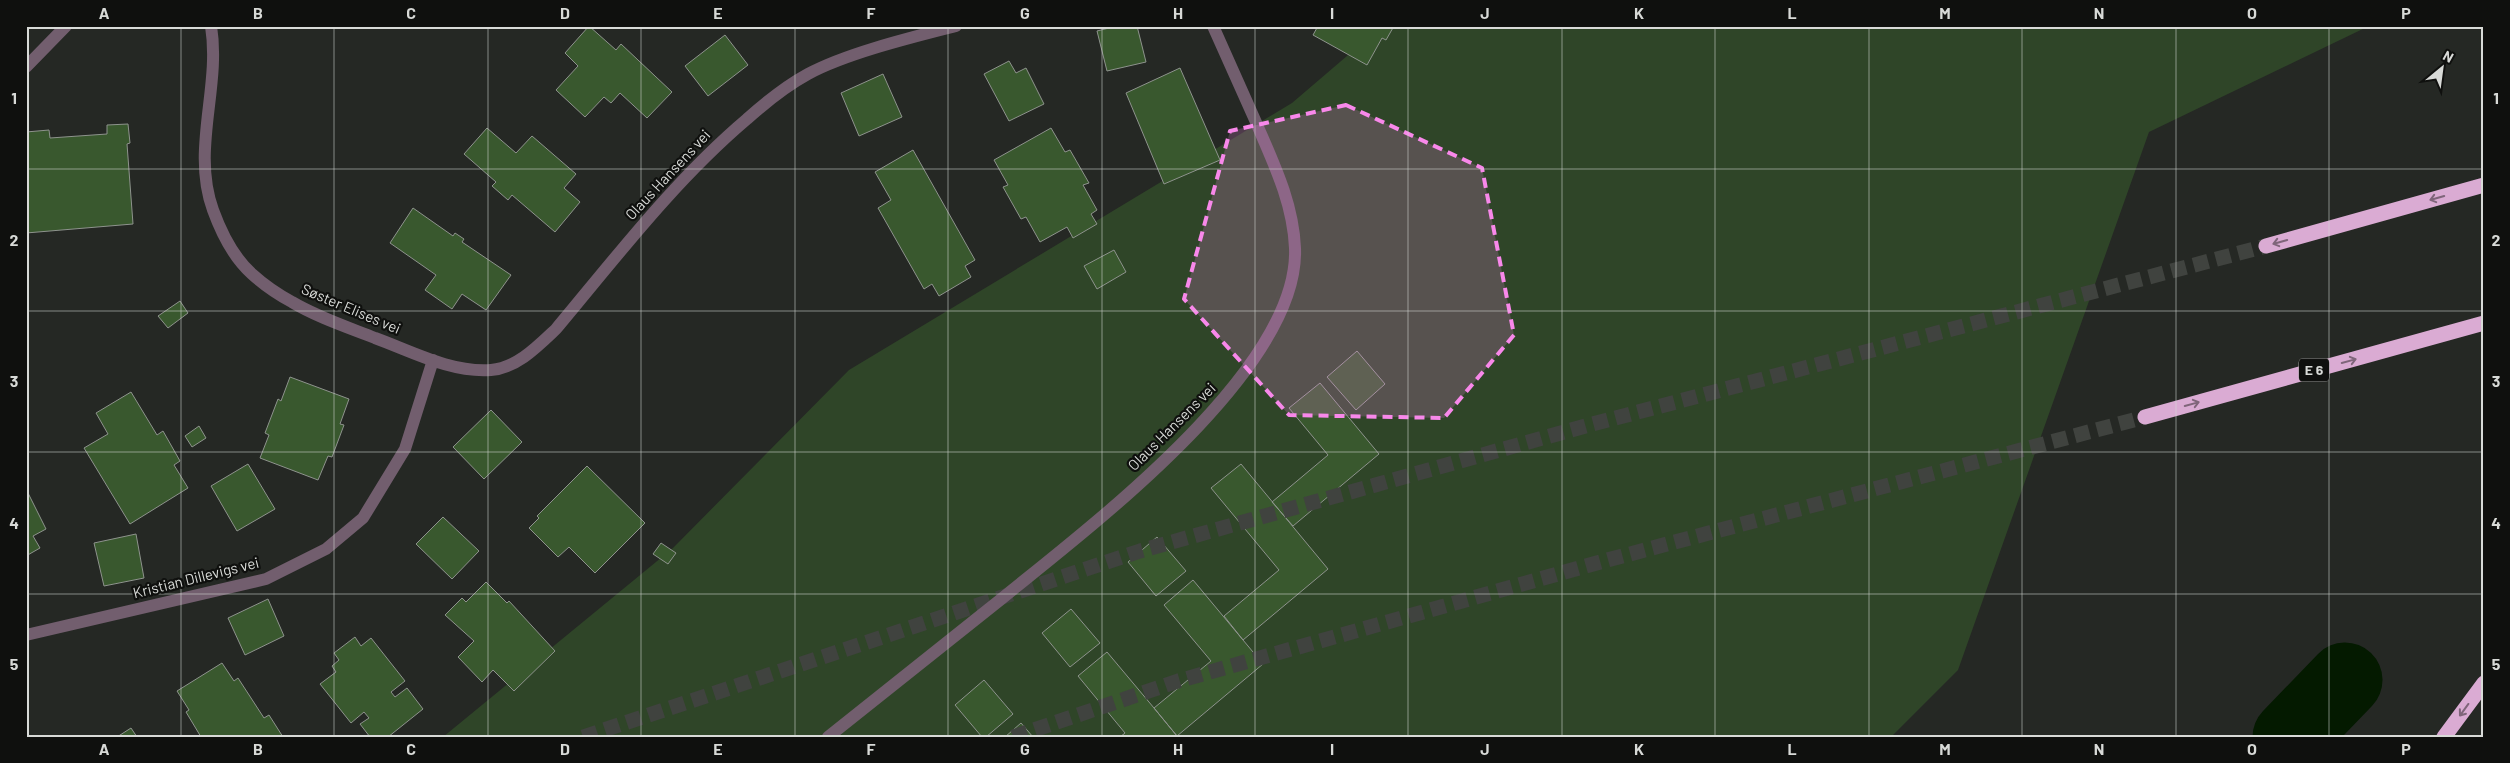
<svg xmlns="http://www.w3.org/2000/svg" width="2510" height="763" font-family="Barlow,sans-serif">
<style>
.green{fill:#2f4528}
.lines{fill:none;stroke-linecap:round;stroke-linejoin:round}
.river{stroke:#041a00;stroke-width:75}
.building{fill:#39582e;stroke:#8e938d}
.highway-tunnel{stroke:#40433f;stroke-width:15;stroke-dasharray:15 8;stroke-linecap:butt}
.lane{stroke:#725e6e;stroke-width:12}
.street{stroke:#725e6e;stroke-width:12}
.highway{stroke:#daabd3;stroke-width:15}
.oneway{stroke:#7f657a}
.marked{fill:#f888ea;fill-opacity:0.2;stroke:#f888ea;stroke-width:4;stroke-dasharray:10 6;stroke-linejoin:round}
.grid{fill:none;stroke:#d8dad7;stroke-width:1;stroke-opacity:0.55}
.labels{text-anchor:middle;stroke-width:4.5;stroke-linejoin:round;paint-order:stroke}
.shield{fill:#0f100e;stroke:#9c9d9b;stroke-width:1}
.shield-label{font-size:14px;font-weight:bold;fill:#d8dad7}
.street-label{font-size:15px;fill:#d8dad7;stroke:#0f100e}
.neatline{fill:none;stroke:#d8dad7;stroke-width:2}
.grid-label{font-size:16px;text-anchor:middle;font-weight:bold;fill:#d8dad7}
</style>
<rect width="100%" height="100%" fill="#252824"/>
<!-- green -->
<path class="green" d="M 1382,26 L 2369,26 L 2149,132 L 1958,670 L 1891,737 L 443,737 L 673,548 L 849,370 L 1292,103 Z"/>
<g class="lines">
<!-- river -->
<path class="river" d="M 2290,737 L 2345,680"/>
</g>
<!-- building -->
<path class="building" d="M 589,26 L 616,50 L 621,44 L 672,92 L 647,118 L 620,93 L 611,103 L 604,97 L 585,117 L 556,90 L 578,66 L 565,53 Z
M 1117,26 L 1137,26 L 1146,62 L 1107,71 L 1097,31 Z
M 1318,26 L 1394,26 L 1386,40 L 1382,38 L 1367,65 L 1313,35 Z
M 725,35 L 748,65 L 708,96 L 685,66 Z
M 1009,61 L 1016,73 L 1026,68 L 1044,104 L 1009,121 L 984,74 Z
M 1180,68 L 1220,160 L 1164,184 L 1126,93 Z
M 883,74 L 902,117 L 859,136 L 841,93 Z
M 128,124 L 130,143 L 127,144 L 133,224 L 26,233 L 26,132 L 49,130 L 50,138 L 107,134 L 107,125 Z
M 487,128 L 516,153 L 532,136 L 576,174 L 564,188 L 580,202 L 555,232 L 512,195 L 508,200 L 492,186 L 496,182 L 464,154 Z
M 1051,128 L 1065,152 L 1070,150 L 1089,183 L 1083,185 L 1097,210 L 1091,214 L 1097,224 L 1073,238 L 1067,227 L 1040,242 L 1026,217 L 1021,219 L 1003,187 L 1008,185 L 994,160 Z
M 913,150 L 975,260 L 965,266 L 971,277 L 939,296 L 932,284 L 924,289 L 878,208 L 891,200 L 875,172 Z
M 413,208 L 453,236 L 455,233 L 464,239 L 462,242 L 511,275 L 486,310 L 462,294 L 452,309 L 425,290 L 436,275 L 390,243 Z
M 1114,250 L 1126,272 L 1097,289 L 1084,266 Z
M 180,301 L 188,313 L 168,328 L 158,316 Z
M 1357,351 L 1385,384 L 1356,410 L 1327,377 Z
M 290,377 L 349,399 L 340,424 L 344,425 L 332,457 L 328,456 L 318,480 L 260,458 L 269,435 L 265,433 L 278,399 L 281,401 Z
M 1320,383 L 1379,454 L 1293,526 L 1272,502 L 1328,455 L 1289,408 Z
M 131,392 L 157,435 L 163,431 L 180,461 L 174,465 L 188,488 L 130,524 L 84,448 L 108,434 L 96,413 Z
M 491,410 L 522,442 L 484,479 L 453,447 Z
M 199,426 L 206,438 L 192,447 L 185,436 Z
M 248,464 L 275,509 L 237,531 L 211,486 Z
M 1241,464 L 1328,569 L 1243,640 L 1224,616 L 1279,570 L 1211,488 Z
M 587,466 L 645,523 L 595,573 L 569,547 L 558,557 L 529,528 L 539,518 L 537,516 Z
M 26,489 L 46,529 L 33,536 L 40,548 L 26,556 Z
M 443,517 L 479,551 L 452,579 L 416,544 Z
M 136,534 L 144,578 L 104,586 L 94,543 Z
M 1157,537 L 1186,571 L 1156,596 L 1128,562 Z
M 661,543 L 676,553 L 668,564 L 653,554 Z
M 1193,580 L 1263,664 L 1177,736 L 1154,708 L 1211,661 L 1164,605 Z
M 486,582 L 507,603 L 509,601 L 555,651 L 514,691 L 493,670 L 482,682 L 458,657 L 474,641 L 445,615 L 462,598 L 466,602 Z
M 268,599 L 284,636 L 245,655 L 228,618 Z
M 1071,609 L 1100,643 L 1070,667 L 1042,633 Z
M 355,637 L 361,646 L 371,638 L 405,681 L 391,692 L 395,697 L 407,688 L 423,709 L 388,737 L 370,737 L 360,724 L 369,718 L 364,712 L 351,723 L 320,684 L 336,672 L 332,666 L 339,660 L 334,653 Z
M 1107,652 L 1154,708 L 1177,736 L 1120,737 L 1125,733 L 1078,676 Z
M 222,663 L 234,681 L 238,678 L 264,718 L 269,715 L 283,737 L 201,737 L 186,712 L 189,710 L 177,691 Z
M 984,680 L 1013,714 L 986,737 L 982,737 L 955,705 Z
M 1021,723 L 1033,737 L 1005,737 Z
M 131,728 L 137,737 L 117,737 Z"/>
<g class="lines">
<!-- highway-tunnel -->
<path class="highway-tunnel" d="M 583,737 L 1140,551 L 1589,425 L 2266,246
M 1013,737 L 1178,681 L 1611,559 L 2145,417"/>
<!-- lane -->
<path class="lane" d="M 26,67 L 66,26"/>
<!-- street -->
<path class="street" d="M 211,26 C 221,88 191,149 213,210 C 221,232 234,258 252,274 C 263,284 279,295 292,302 C 317,317 347,327 375,338 C 411,351 451,373 491,370 C 517,368 538,346 556,329 C 617,256 675,180 747,119 C 766,102 786,86 808,74 C 847,53 913,37 956,26
M 26,635 L 266,579 L 326,549 L 363,518 L 405,449 L 433,360
M 828,737 C 885,691 943,646 1000,600 C 1087,529 1300,370 1295,248 C 1293,202 1273,162 1255,120 C 1241,89 1227,58 1213,26"/>
<!-- highway -->
<path class="highway" d="M 2266,246 L 2484,185
M 2145,417 L 2484,323
M 2444,737 L 2484,683"/>
</g>
<!-- one-way arrows -->
<defs><path id="oneway-shaft" d="M-6 0H5M1.5-3L5.5 0L1.5 3" fill="none" stroke-width="1.6" stroke-linecap="round" stroke-linejoin="round" transform="scale(1.25)"/></defs>
<g class="oneway">
<use href="#oneway-shaft" transform="translate(2437 198) rotate(164)"/>
<use href="#oneway-shaft" transform="translate(2280 242) rotate(164)"/>
<use href="#oneway-shaft" transform="translate(2349 361) rotate(-15)"/>
<use href="#oneway-shaft" transform="translate(2192 404) rotate(-15)"/>
<use href="#oneway-shaft" transform="translate(2464 710) rotate(126)"/>
</g>
<!-- marked area -->
<path class="marked" d="M 1346,105 L 1482,168 L 1514,335 L 1444,418 L 1289,415 L 1184,299 L 1230,131 Z"/>
<!-- grid -->
<path class="grid" d="M 181,26 L 181,737M 334,26 L 334,737M 488,26 L 488,737M 641,26 L 641,737M 795,26 L 795,737M 948,26 L 948,737M 1102,26 L 1102,737M 1255,26 L 1255,737M 1408,26 L 1408,737M 1562,26 L 1562,737M 1715,26 L 1715,737M 1869,26 L 1869,737M 2022,26 L 2022,737M 2176,26 L 2176,737M 2329,26 L 2329,737M 26,169 L 2484,169M 26,311 L 2484,311M 26,452 L 2484,452M 26,594 L 2484,594"/>
<g class="labels">
<!-- shield labels -->
<rect class="shield" x="2299" y="358.5" width="30" height="23" rx="4"/>
<g class="shield-label">
<text x="2314" y="375">E 6</text>
</g>
<!-- street labels -->
<g class="street-label">
<text transform="translate(668 175) rotate(-47)" y="5">Olaus Hansens vei</text>
<text transform="translate(351 309) rotate(23)" y="5">Søster Elises vei</text>
<text transform="translate(1172 427) rotate(-45)" y="5">Olaus Hansens vei</text>
<text transform="translate(196 578) rotate(-14)" y="5">Kristian Dillevigs vei</text>
</g>
</g>
<!-- border -->
<rect width="2510" height="763" fill="none" stroke="#0f100e" stroke-width="55"/>
<!-- north arrow -->
<g transform="translate(2442 68) rotate(29)" stroke="#0f100e" stroke-width="4" paint-order="stroke">
<path d="M0-4L9 19L0 12L-9 19Z" fill="#d8dad7"/>
<text y="-8" font-size="14" font-weight="bold" text-anchor="middle" fill="#d8dad7">N</text>
</g>
<rect x="28" y="28" width="2454" height="708" class="neatline"/>
<g class="grid-label">
<text x="104" y="19">A</text>
<text x="258" y="19">B</text>
<text x="411" y="19">C</text>
<text x="565" y="19">D</text>
<text x="718" y="19">E</text>
<text x="871" y="19">F</text>
<text x="1025" y="19">G</text>
<text x="1178" y="19">H</text>
<text x="1332" y="19">I</text>
<text x="1485" y="19">J</text>
<text x="1639" y="19">K</text>
<text x="1792" y="19">L</text>
<text x="1945" y="19">M</text>
<text x="2099" y="19">N</text>
<text x="2252" y="19">O</text>
<text x="2406" y="19">P</text>
<text x="14" y="104">1</text>
<text x="2496" y="104">1</text>
<text x="14" y="246">2</text>
<text x="2496" y="246">2</text>
<text x="14" y="387">3</text>
<text x="2496" y="387">3</text>
<text x="14" y="529">4</text>
<text x="2496" y="529">4</text>
<text x="14" y="670">5</text>
<text x="2496" y="670">5</text>
<text x="104" y="755">A</text>
<text x="258" y="755">B</text>
<text x="411" y="755">C</text>
<text x="565" y="755">D</text>
<text x="718" y="755">E</text>
<text x="871" y="755">F</text>
<text x="1025" y="755">G</text>
<text x="1178" y="755">H</text>
<text x="1332" y="755">I</text>
<text x="1485" y="755">J</text>
<text x="1639" y="755">K</text>
<text x="1792" y="755">L</text>
<text x="1945" y="755">M</text>
<text x="2099" y="755">N</text>
<text x="2252" y="755">O</text>
<text x="2406" y="755">P</text>
</g>
</svg>
